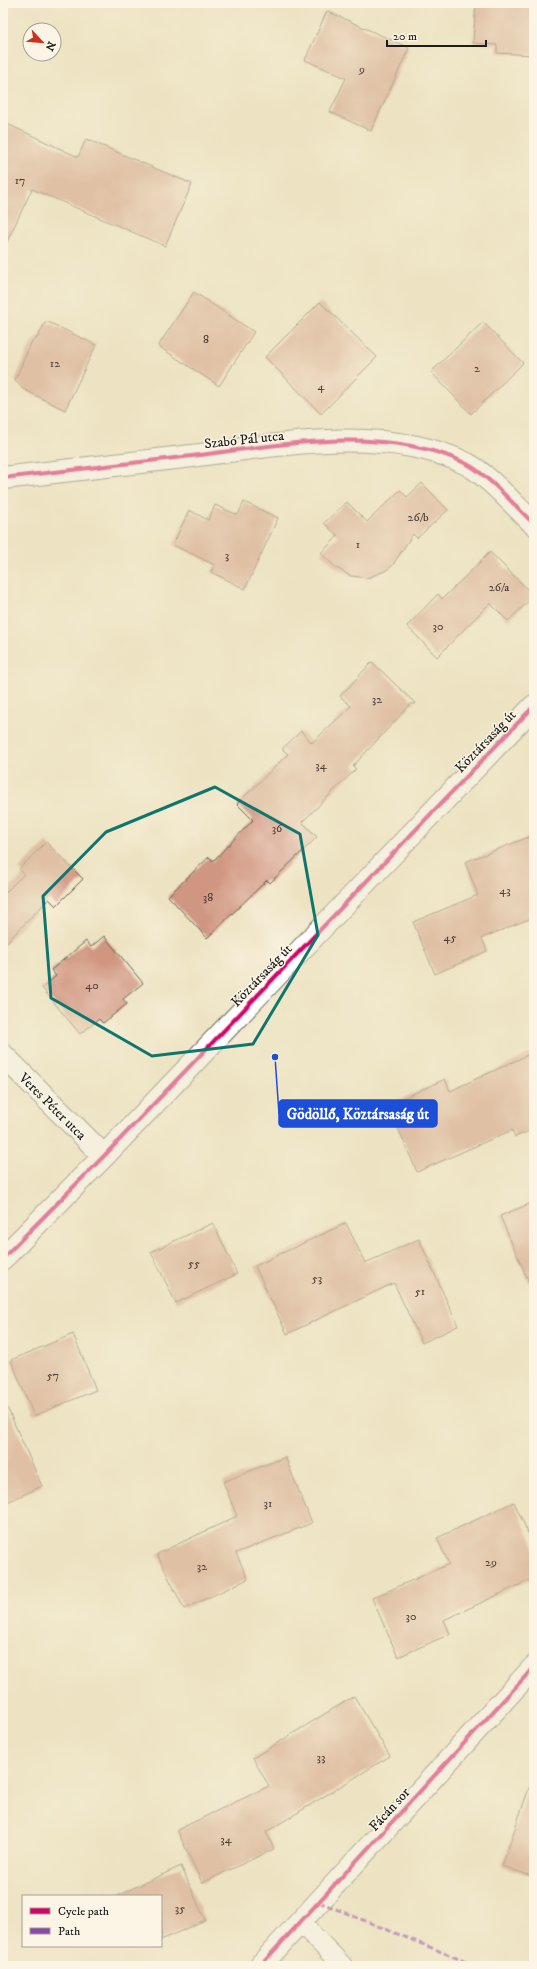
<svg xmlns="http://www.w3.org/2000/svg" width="537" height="1969" font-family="'IM FELL DW Pica',serif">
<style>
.building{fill:#d09681}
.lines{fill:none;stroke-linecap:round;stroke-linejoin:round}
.lane-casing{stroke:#656256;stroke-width:21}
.street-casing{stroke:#656256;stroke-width:24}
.secondary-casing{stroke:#656256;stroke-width:24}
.lane{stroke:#fff;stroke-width:19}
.street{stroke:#fff;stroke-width:22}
.secondary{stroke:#fff;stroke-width:22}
.quiet{stroke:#8e44ad;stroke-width:3;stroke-dasharray:6 3;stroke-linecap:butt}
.cycleway-casing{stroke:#fcf5e5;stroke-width:6}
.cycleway{stroke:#d6006c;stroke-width:4}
.marked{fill:none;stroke:#0f766e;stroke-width:3;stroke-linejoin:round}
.labels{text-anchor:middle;stroke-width:3;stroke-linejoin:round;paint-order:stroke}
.number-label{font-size:12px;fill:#493a35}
.street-label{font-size:14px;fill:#1c1c1c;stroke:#fcf5e5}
.leader{fill:none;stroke:#1d4ed8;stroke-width:1.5}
.callout-dot{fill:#1d4ed8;stroke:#fcf5e5;stroke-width:1.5}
.callout{fill:#1d4ed8;stroke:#1d4ed8;stroke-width:1.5}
.callout-label{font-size:15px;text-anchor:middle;font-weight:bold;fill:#fff}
</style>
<rect width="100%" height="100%" fill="#fcf5e5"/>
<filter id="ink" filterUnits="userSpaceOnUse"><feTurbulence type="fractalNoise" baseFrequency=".025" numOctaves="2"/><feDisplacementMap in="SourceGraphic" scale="8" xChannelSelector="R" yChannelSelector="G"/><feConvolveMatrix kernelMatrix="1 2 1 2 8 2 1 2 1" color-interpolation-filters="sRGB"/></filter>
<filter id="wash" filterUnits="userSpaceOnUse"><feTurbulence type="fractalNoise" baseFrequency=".012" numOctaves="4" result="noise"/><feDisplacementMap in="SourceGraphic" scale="16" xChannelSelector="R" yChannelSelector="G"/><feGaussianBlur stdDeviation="0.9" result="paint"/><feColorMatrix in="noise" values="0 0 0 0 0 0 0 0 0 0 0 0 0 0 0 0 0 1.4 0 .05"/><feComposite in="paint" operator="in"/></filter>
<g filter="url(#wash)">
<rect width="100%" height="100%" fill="#ede3c3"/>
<g id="blocks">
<!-- building -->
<path class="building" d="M 476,3 L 534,4 L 534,55 L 497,53 L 497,45 L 473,43 Z
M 327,11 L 409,48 L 371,131 L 330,112 L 346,78 L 305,60 Z
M 3,122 L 78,157 L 86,139 L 192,184 L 165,246 L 32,189 L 3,250 Z
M 194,292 L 254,332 L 219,386 L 158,346 Z
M 320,302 L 377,357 L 321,414 L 265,357 Z
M 46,321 L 96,345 L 65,410 L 23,389 L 15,380 L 32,341 L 38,337 Z
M 483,322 L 523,363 L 471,414 L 431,372 Z
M 422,483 L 448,510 L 417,538 L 413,534 L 392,566 L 385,571 L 367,578 L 351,576 L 336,568 L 321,553 L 338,536 L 324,523 L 347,502 L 367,522 L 400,490 L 407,497 Z
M 244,502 L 278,518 L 245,589 L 211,572 L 215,565 L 173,545 L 189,510 L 208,520 L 215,505 L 238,515 Z
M 490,552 L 534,596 L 508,621 L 490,603 L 437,657 L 407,626 L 438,594 L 442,599 Z
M 372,662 L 416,704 L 411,704 L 353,766 L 356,769 L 302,822 L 317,837 L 270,883 L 267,880 L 207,938 L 168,896 L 209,857 L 213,861 L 253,820 L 237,804 L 288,754 L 282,749 L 301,731 L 312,743 L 351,706 L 340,696 Z
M 534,835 L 534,917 L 482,938 L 487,951 L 435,974 L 413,922 L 478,895 L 465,862 Z
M 46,842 L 83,879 L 56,906 L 49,899 L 3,946 L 3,895 L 24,874 L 19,869 Z
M 104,936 L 143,983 L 123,999 L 127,1004 L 103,1023 L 99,1019 L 80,1034 L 42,988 L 56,976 L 51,970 L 86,941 L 91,947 Z
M 534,1052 L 534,1129 L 515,1137 L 512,1130 L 417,1172 L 388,1105 L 445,1079 L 450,1091 Z
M 534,1202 L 534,1294 L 500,1216 Z
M 213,1223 L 237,1274 L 176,1303 L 151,1252 Z
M 346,1223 L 365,1263 L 419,1239 L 458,1326 L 422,1343 L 394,1283 L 287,1334 L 255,1266 Z
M 73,1334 L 96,1390 L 34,1416 L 11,1360 Z
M 3,1398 L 42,1486 L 3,1504 Z
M 285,1457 L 312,1523 L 236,1553 L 248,1579 L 184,1609 L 157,1554 L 237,1516 L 223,1482 Z
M 514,1502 L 534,1546 L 534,1578 L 444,1620 L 450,1634 L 398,1657 L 372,1598 L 449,1564 L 437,1538 Z
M 354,1696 L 390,1756 L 266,1832 L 274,1849 L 202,1883 L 177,1830 L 269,1786 L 253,1758 Z
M 530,1785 L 534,1786 L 534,1877 L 502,1866 Z
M 181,1866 L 205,1920 L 161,1940 L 161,1896 L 116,1896 Z"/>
</g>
</g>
<g filter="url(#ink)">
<use href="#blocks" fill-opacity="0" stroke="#656256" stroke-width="1"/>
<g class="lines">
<defs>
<path id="lane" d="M 300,1922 L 343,1966"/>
<path id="street" d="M 3,478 C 66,471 129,463 192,456 C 279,445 385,424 467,464 C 488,475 516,507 534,524
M 3,1055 L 104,1156
M 260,1966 L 534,1667"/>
<path id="secondary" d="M 3,1258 L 104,1156 L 534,706"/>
</defs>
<!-- lane casing -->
<use href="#lane" class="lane-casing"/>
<!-- street casing -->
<use href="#street" class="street-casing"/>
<!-- secondary casing -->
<use href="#secondary" class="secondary-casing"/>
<!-- lane -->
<use href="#lane" class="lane"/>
<!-- street -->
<use href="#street" class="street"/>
<!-- secondary -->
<use href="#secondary" class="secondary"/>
<!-- quiet -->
<path class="quiet" d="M 319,1902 L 476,1966"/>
<defs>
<path id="cycleway" d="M 3,478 C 66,471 129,463 192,456 C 279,445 385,424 467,464 C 488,475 516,507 534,524
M 3,1258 L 104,1156 L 534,706
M 260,1966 L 534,1667"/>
</defs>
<!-- cycleway casing -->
<use href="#cycleway" class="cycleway-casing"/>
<!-- cycleway -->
<use href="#cycleway" class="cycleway"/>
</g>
</g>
<!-- marked area -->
<path d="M0 0H537V1969H0ZM 215,787 L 300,834 L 318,935 L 253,1044 L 152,1056 L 51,998 L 43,896 L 106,832 Z" fill="#ede3c3" fill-opacity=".55" fill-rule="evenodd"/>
<path class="marked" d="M 215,787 L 300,834 L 318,935 L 253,1044 L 152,1056 L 51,998 L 43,896 L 106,832 Z"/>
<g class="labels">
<!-- number labels -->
<g class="number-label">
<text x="362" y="73">9</text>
<text x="20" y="184">17</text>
<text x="206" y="343">8</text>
<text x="55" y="367">12</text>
<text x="477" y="372">2</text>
<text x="321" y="390">4</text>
<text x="418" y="521">26/b</text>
<text x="358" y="548">1</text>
<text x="227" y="559">3</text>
<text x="499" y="591">26/a</text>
<text x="438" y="630">30</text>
<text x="377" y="703">32</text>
<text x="321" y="769">34</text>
<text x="277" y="832">36</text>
<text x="505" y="894">43</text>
<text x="208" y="901">38</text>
<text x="450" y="941">45</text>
<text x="92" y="989">40</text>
<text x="194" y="1267">55</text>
<text x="317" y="1282">53</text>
<text x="420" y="1295">51</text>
<text x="53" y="1379">57</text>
<text x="268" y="1507">31</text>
<text x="491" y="1566">29</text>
<text x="202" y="1570">32</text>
<text x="411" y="1620">30</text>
<text x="321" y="1761">33</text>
<text x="226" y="1843">34</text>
<text x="180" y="1912">35</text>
</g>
<!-- street labels -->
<g class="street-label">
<text transform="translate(244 439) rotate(-6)" y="5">Szabó Pál utca</text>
<text transform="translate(485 741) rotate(-46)" y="5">Köztársaság út</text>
<text transform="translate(261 975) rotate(-46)" y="5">Köztársaság út</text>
<text transform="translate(53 1106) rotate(45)" y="5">Veres Péter utca</text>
<text transform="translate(389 1809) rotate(-48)" y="5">Fácán sor</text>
</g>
</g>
<!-- callouts -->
<path class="leader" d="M275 1057L279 1114"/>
<circle class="callout-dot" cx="275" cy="1057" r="4"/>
<rect class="callout" x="279" y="1100" width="158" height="27" rx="4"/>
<g class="callout-label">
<text x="358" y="1119">Gödöllő, Köztársaság út</text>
</g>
<!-- margin -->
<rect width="537" height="1969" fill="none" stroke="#fcf5e5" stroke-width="16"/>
<!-- legend -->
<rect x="22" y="1895" width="140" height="52" fill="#fcf5e5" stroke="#a29e95"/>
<rect x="30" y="1908" width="20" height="6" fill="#d6006c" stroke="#a29e95"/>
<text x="58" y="1915" font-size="12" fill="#1c1c1c">Cycle path</text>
<rect x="30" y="1928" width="20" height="6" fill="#8e44ad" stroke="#a29e95"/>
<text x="58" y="1935" font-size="12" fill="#1c1c1c">Path</text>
<!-- north arrow -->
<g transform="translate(42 42) rotate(116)"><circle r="19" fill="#fcf5e5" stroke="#a29e95"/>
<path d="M0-3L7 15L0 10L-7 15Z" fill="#c8321e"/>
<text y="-6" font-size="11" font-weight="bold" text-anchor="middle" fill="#1c1c1c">N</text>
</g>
<!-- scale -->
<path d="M387 40v6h99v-6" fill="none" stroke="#1c1c1c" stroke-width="2"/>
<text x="393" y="40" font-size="12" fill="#1c1c1c" stroke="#fcf5e5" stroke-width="3" paint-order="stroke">20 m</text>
</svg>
